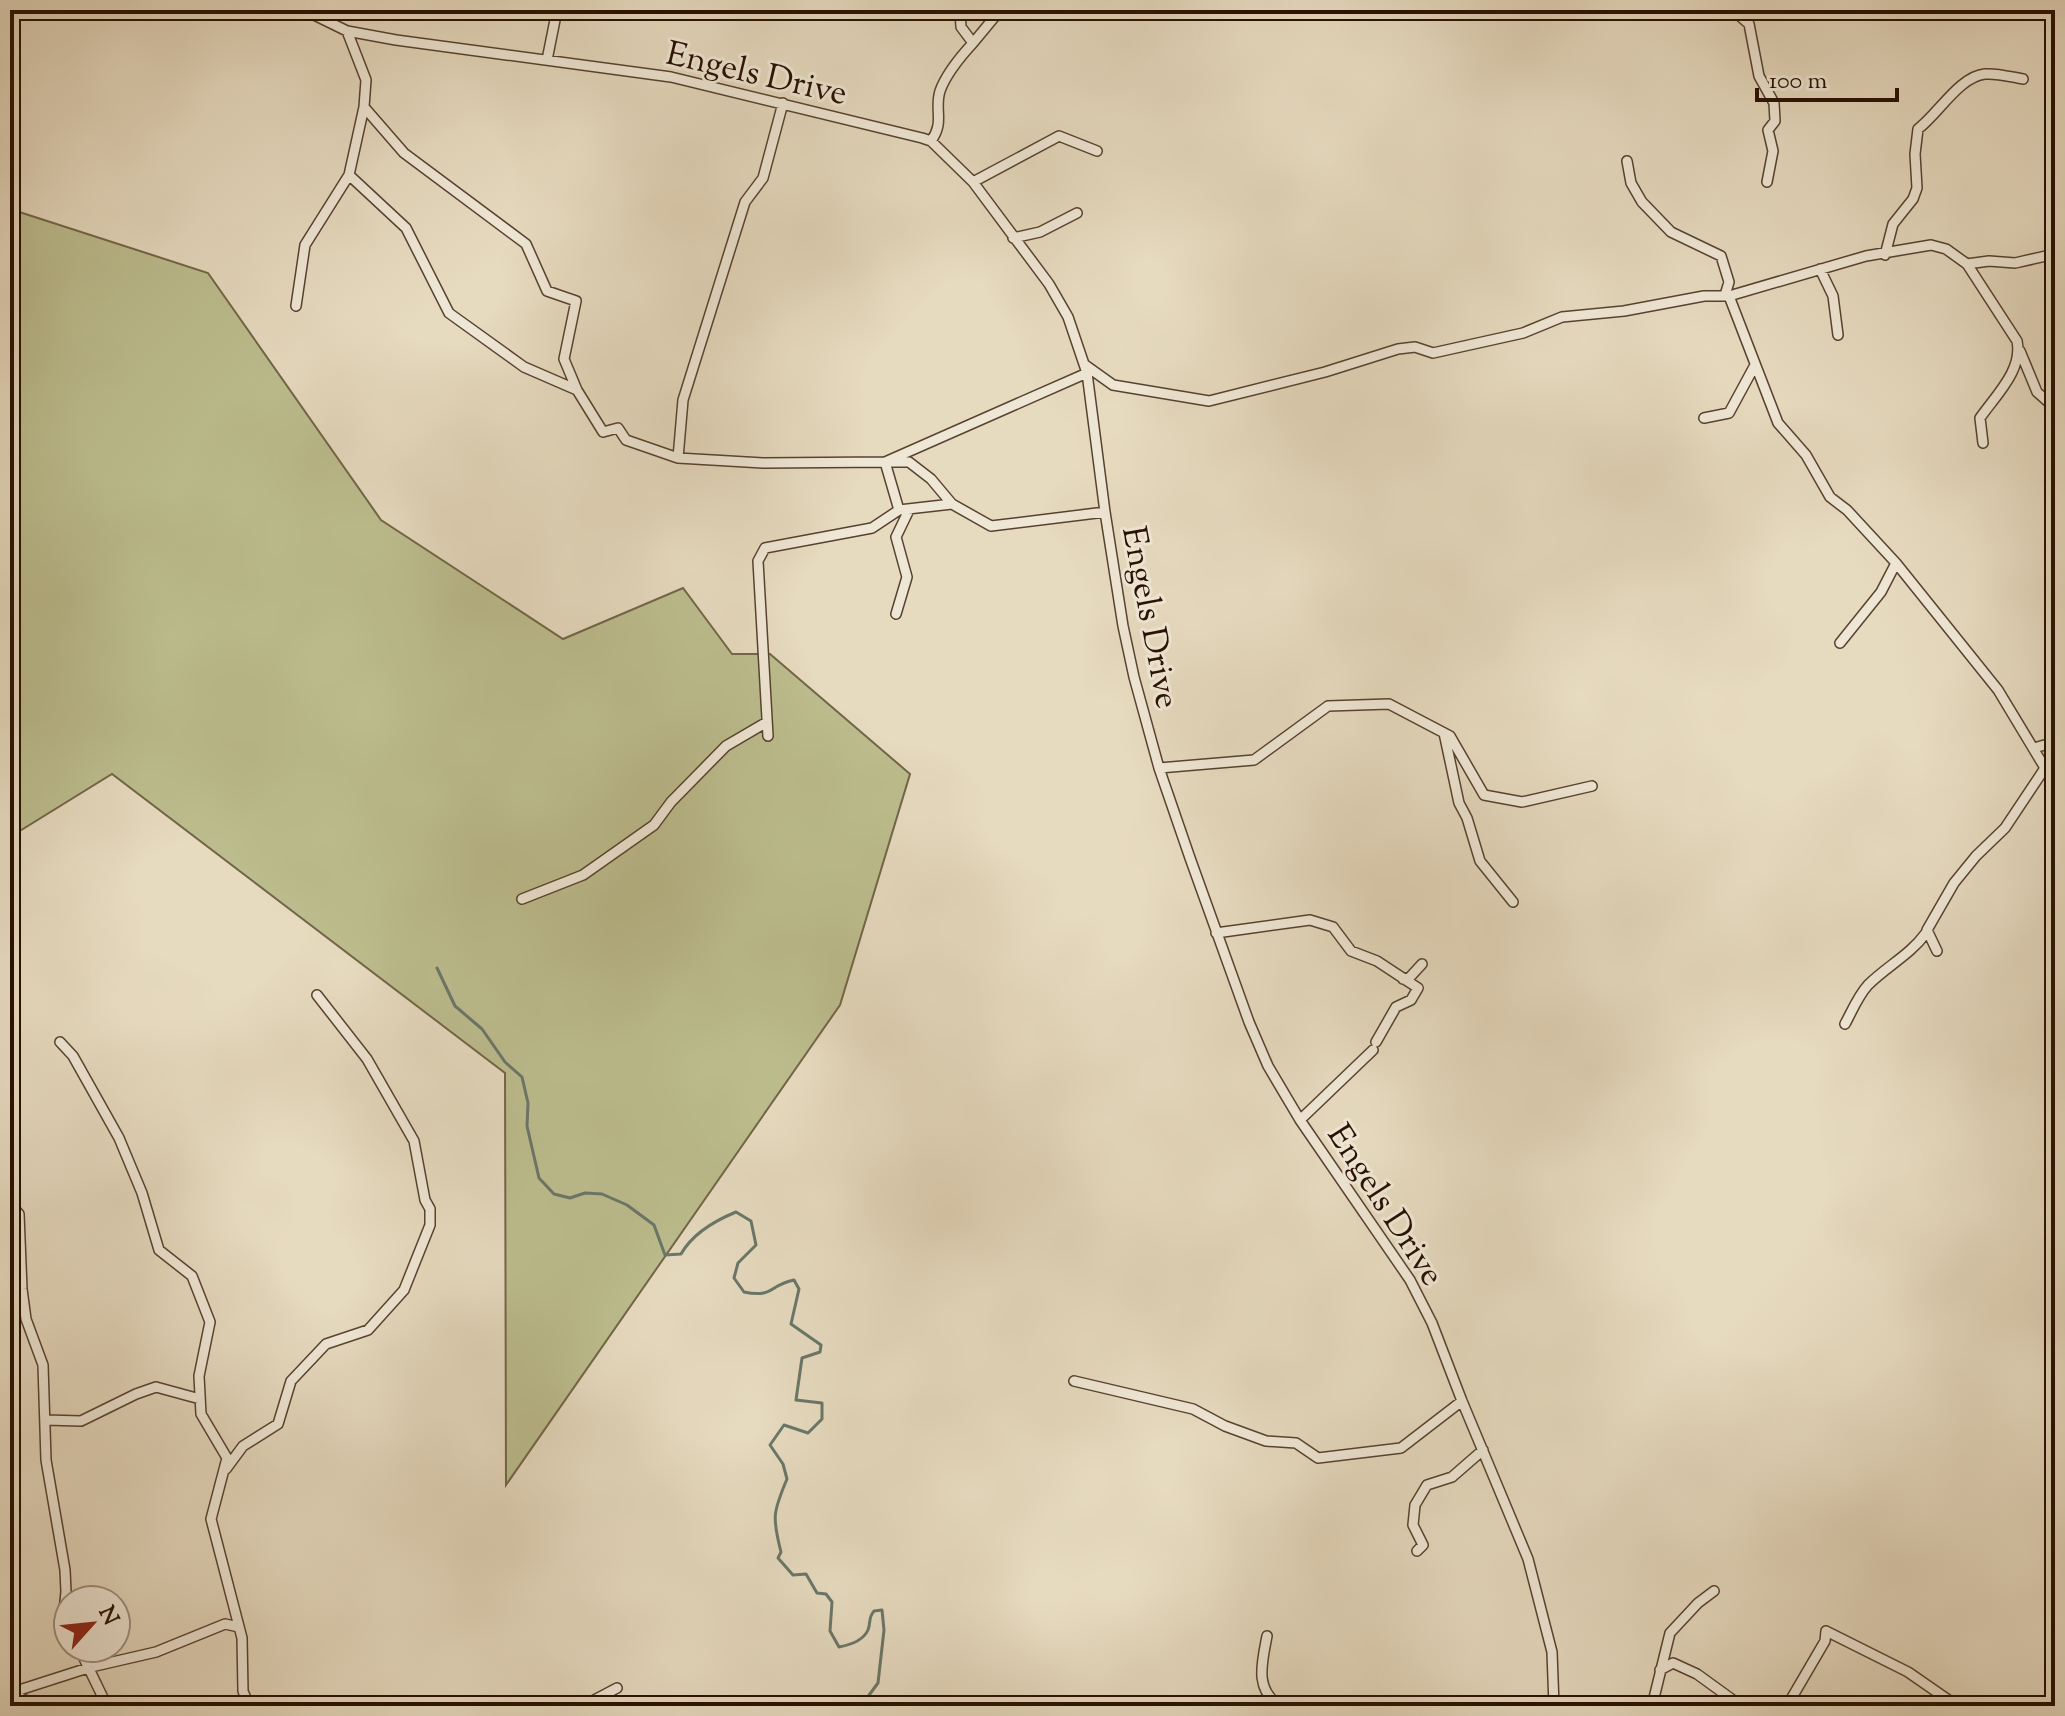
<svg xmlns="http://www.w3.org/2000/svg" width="2065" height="1716" font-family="'Sorts Mill Goudy',serif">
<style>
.green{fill:#bcbd8e;stroke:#726648;stroke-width:2}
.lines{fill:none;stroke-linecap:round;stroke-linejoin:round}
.stream{stroke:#6a7769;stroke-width:3}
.minor-casing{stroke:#574230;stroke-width:12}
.minor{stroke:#efe7d5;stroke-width:9}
.labels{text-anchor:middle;stroke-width:6;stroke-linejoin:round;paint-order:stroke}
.street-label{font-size:34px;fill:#271001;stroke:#efe7d5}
</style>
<rect width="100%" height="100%" fill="#e6dabf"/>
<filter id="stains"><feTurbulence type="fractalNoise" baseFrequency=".0025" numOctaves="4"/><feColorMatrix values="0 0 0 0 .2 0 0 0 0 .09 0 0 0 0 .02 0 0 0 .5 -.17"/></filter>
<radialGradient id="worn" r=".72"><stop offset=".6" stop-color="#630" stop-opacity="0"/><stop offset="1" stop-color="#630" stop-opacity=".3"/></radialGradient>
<!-- green -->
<path class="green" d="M 10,209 L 208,273 L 381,520 L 563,639 L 683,588 L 732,654 L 770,654 L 910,774 L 840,1005 L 506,1485 L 505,1073 L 112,774 L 10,837 Z"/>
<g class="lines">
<!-- stream -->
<path class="stream" d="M 437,968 L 455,1006 L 482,1029 L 505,1062 L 522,1077 L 528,1103 L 527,1126 L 539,1178 L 554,1194 L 570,1198 L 585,1193 L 602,1194 L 627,1205 L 654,1225 L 665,1255 L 681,1254 C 693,1233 714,1221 736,1212 L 751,1221 L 756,1245 L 738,1263 L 734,1278 L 744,1292 C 774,1298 769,1285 794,1280 L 799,1289 L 791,1324 L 821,1345 L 820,1352 L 802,1358 L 796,1400 L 822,1403 L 822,1419 L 808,1433 L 784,1425 L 770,1445 L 783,1464 L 787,1479 C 773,1512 772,1517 781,1552 L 778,1558 L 793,1575 L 806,1574 L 817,1593 L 826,1594 L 832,1602 L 830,1631 L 839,1647 C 850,1645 863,1641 868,1630 C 871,1622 868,1618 874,1611 L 882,1610 L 884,1630 L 878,1683 L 861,1706"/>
<defs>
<path id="minor" d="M 304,10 L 347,31 L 396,40 L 671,77 L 922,138 L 931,141 L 973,182 L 1049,284 L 1068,317 L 1087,373 L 1105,512 L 1123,626 L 1134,677 L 1159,768 L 1190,858 L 1249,1022 L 1268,1066 L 1300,1120 L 1410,1280 L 1432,1323 L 1462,1401 L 1528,1559 L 1552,1652 L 1554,1706
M 1733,10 L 1749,24 L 1759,76 L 1774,103 L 1775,121 L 1768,130 L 1773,151 L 1767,182
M 973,43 L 997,14
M 547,60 L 557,10
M 364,107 L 404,153 L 526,244 L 547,291 L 576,301 L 564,359 L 577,390
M 931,141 C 945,122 934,110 940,91 C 946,74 961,56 973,43 L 961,27 L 960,10
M 1627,161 L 1631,183 L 1642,202 L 1671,232 L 1721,256 L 1729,282 L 1725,295
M 349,175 L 406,228 L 449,313 L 524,367 L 577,390 L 603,432 L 618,428 L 626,440 L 678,458 L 763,463 L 885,462 L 1087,373
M 973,182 L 1059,136 L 1097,151
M 1013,238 L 1040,232 L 1077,213
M 1885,255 L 1893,224 L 1913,199 L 1917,188 L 1915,154 L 1918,129 C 1938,114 1960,76 1985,74 C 1997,73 2011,77 2023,79
M 1967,264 L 2017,341 C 2023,370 1996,395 1980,418 L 1983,443
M 1820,269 L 1833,296 L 1838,335
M 1729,296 L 1778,423 L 1806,455 L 1830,497 L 1847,510 L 1896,563 L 1998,690 L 2045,768 L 2005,828 L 1976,856 L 1954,883 L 1927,930 L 1937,951
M 296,306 L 305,245 L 349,175 L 364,107 L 366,80 L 347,31
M 2020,351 L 2037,392 L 2055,408
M 1085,365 L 1113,385 L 1209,401 L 1325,372 L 1398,349 L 1415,347 L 1433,353 L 1523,333 L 1562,317 L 1624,311 L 1704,296 L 1729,296 L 1866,256 L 1931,245 L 1946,249 L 1967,264 L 1989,261 L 2015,263 L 2055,254
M 1704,418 L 1729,413 L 1755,365
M 678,458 L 683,400 L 745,202 L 763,178 L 783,103
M 899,510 L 885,462 L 909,462 L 931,479 L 952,504 L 991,526 L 1105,512
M 896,614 L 907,577 L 896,537 L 909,510
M 1840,643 L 1881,592 L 1896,563
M 1444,733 L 1459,803 L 1467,818 L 1480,861 L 1513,902
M 768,736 L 758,561 L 765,548 L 872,528 L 899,510 L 952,504
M 2034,748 L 2055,742
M 1159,768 L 1254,760 L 1328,706 L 1389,704 L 1450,736 L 1484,795 L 1522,802 L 1592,786
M 2045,768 L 2055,787
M 522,899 L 583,875 L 654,825 L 671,802 L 726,746 L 767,722
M 1216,933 L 1310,920 L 1333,927 L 1351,951 L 1377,961 L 1418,988 L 1411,1000 L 1396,1007 L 1376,1042
M 1403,979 L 1410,977 L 1422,964
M 1845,1024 C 1852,1011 1858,996 1868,985 C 1887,966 1910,955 1926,933
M 60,1042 L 73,1056 L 119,1138 L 142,1193 L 159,1250 L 192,1276 L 210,1322 L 199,1376 L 201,1414 L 227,1458 L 211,1519 L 242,1638 L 243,1691 L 249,1706
M 1300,1120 L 1373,1050
M 10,1203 L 19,1214 L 22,1289 L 26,1319 L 43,1365 L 46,1460 L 65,1570 L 66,1592 L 63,1620 L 68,1629
M 1074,1381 L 1193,1409 L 1225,1426 L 1266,1441 L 1296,1443 L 1318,1458 L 1401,1448 L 1462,1401
M 45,1420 L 81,1421 L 136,1394 L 156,1387 L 200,1399
M 226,1469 L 243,1446 L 278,1424 L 291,1381 L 326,1344 L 368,1330 L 404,1290 L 430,1225 L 430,1209 L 425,1200 L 414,1141 L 367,1059 L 317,995
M 1417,1551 L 1423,1545 L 1413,1525 L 1415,1505 L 1427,1485 L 1452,1477 L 1483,1450
M 1267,1636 C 1262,1663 1254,1689 1280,1706
M 79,1648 L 107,1706
M 1660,1670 L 1673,1663 L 1697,1674 L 1737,1703
M 10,1693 L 91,1667 L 156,1652 L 225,1624 L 239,1627
M 10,1693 L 38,1706
M 583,1706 L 617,1688
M 1652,1706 L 1670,1633 L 1698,1603 L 1714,1591
M 1787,1706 L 1825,1641 L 1826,1631 L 1908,1672 L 1957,1706"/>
</defs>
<!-- minor casing -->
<use href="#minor" class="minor-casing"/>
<!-- minor -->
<use href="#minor" class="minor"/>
</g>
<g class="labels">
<!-- street labels -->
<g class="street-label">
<text transform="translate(757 72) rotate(13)" y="12">Engels Drive</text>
<text transform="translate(1152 617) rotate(79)" y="12">Engels Drive</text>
<text transform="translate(1387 1204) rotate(57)" y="12">Engels Drive</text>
</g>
</g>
<!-- margin -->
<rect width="2065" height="1716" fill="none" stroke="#e6dabf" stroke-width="40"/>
<rect x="12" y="12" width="2041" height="1692" fill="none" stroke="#271001" stroke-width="4"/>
<rect x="20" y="20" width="2025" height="1676" fill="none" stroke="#271001" stroke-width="2"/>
<!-- north arrow -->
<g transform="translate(92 1624) rotate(63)"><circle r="38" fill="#efe7d5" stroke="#9f9180" stroke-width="2"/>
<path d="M0-6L14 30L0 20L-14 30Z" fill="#8f2418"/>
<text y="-12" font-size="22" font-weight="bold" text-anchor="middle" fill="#271001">N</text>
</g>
<!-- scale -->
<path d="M1757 88v12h140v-12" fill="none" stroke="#271001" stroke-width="4"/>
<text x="1769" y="88" font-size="24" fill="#271001" stroke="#efe7d5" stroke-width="6" paint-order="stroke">100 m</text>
<rect width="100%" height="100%" filter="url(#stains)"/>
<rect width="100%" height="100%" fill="url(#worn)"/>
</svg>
